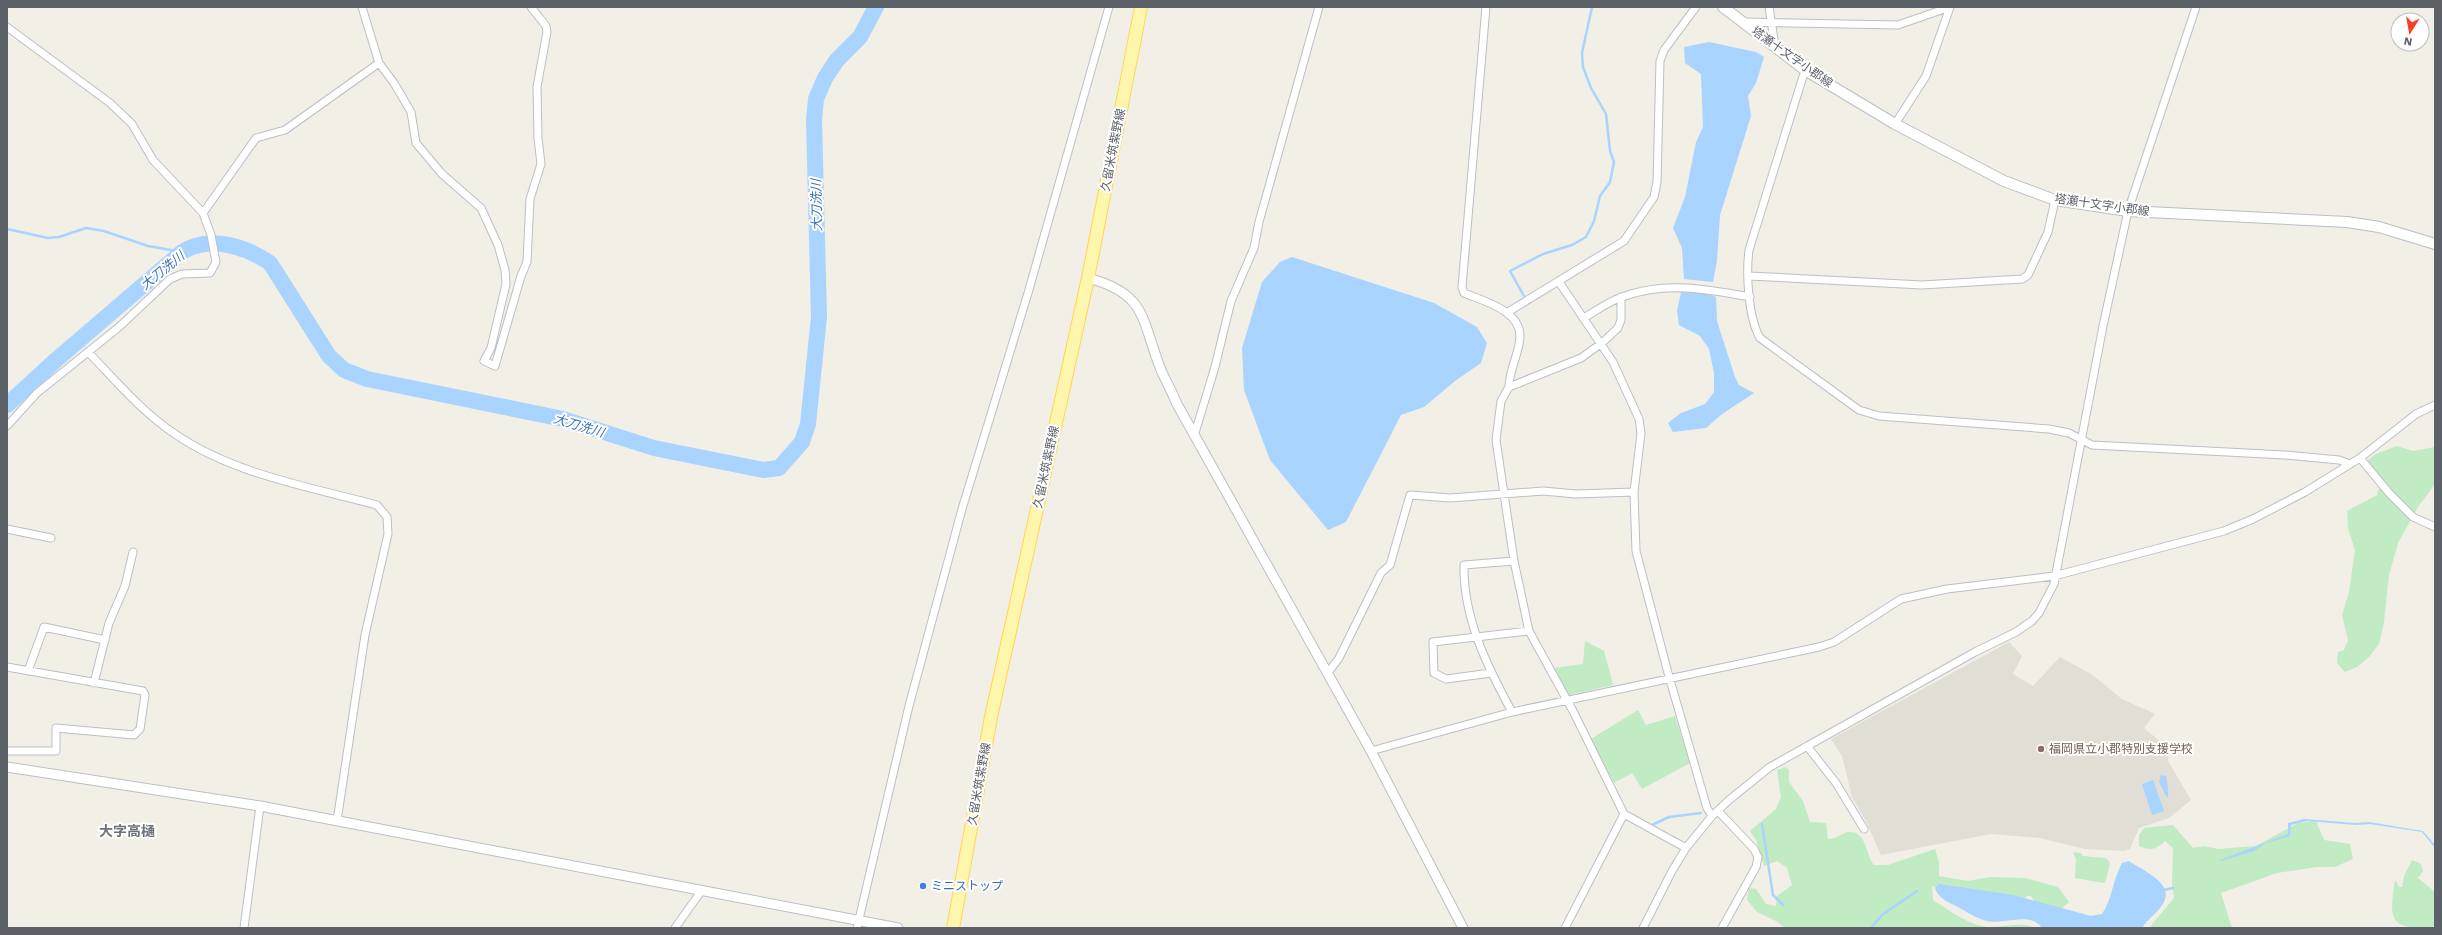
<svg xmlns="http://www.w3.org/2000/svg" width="2442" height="935" font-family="'Work Sans','Noto Sans JP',sans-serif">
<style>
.education{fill:#e1ded5}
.green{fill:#c0ebc3}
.water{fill:#a8d4ff}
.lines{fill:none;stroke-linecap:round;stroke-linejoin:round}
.stream{stroke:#a8d4ff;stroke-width:2.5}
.river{stroke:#a8d4ff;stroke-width:16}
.minor-casing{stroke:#bdbfc6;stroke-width:9}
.tertiary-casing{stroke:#bdbfc6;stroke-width:11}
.secondary-casing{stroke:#bbbec5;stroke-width:12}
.primary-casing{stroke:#ffd751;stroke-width:14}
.minor{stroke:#fff;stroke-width:7}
.tertiary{stroke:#fff;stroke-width:9}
.secondary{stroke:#fff;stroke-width:10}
.primary{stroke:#fff6ad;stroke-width:12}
.education-dot{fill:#8d6e63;stroke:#fff;stroke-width:1.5}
.shop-dot{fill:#3f7fe0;stroke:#fff;stroke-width:1.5}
.labels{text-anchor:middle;stroke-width:4;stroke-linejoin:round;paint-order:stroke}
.street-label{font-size:12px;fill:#5d6168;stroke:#fff}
.education-label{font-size:12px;fill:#785e54;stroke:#fff;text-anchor:start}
.shop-label{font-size:12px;fill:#366cbe;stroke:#fff;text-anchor:start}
.water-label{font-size:13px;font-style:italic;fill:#3a72bc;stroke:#fff}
.quarter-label{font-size:14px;font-weight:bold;fill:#6e737a;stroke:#fff}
</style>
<rect width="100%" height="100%" fill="#f1efe6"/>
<!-- education -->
<path class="education" d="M 2009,642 L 2022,656 L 2013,674 L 2033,686 L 2060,657 L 2091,674 L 2122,699 L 2155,714 L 2144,728 L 2162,743 L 2169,754 L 2168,761 L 2191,800 L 2169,818 L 2139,828 L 2130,849 L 2124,851 L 2085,849 L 2040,838 L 1991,834 L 1881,855 L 1866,821 L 1852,797 L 1842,756 L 1831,739 Z"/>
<!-- green -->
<path class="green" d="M 2397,446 L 2413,451 L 2435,447 L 2435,484 L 2418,507 L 2398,543 L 2389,575 L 2384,622 L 2379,644 L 2369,657 L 2357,667 L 2345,672 L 2337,663 L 2338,652 L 2344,650 L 2348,640 L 2342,615 L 2349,592 L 2355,550 L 2348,528 L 2347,511 L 2377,495 L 2381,479 L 2367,461 L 2376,454 Z
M 1585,641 L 1604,651 L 1613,685 L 1568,695 L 1554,668 L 1583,664 Z
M 1638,710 L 1646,725 L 1675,716 L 1690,763 L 1642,789 L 1632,773 L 1614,783 L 1591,739 Z
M 1786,767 L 1789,770 L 1789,782 L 1803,801 L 1810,822 L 1826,823 L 1828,839 C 1837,839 1841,833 1849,832 C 1867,831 1865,854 1874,865 L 1888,865 L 1935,849 L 1939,862 L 1939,876 L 1968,881 L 1990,877 L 2025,878 L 2058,887 L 2069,902 L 2057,913 L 2038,906 L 2031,896 L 2027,896 L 2023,902 L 1942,890 L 1932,886 L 1933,900 C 1949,910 1969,926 1989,927 C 2005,928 2021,920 2035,928 L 1785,928 L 1776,921 L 1757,912 L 1747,900 L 1749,888 L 1756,889 L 1766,904 L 1776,906 L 1777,896 L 1792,885 L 1787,868 L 1777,861 L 1764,866 L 1756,840 L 1750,831 L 1776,809 L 1781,797 L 1777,770 Z
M 2316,821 L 2324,840 L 2350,844 L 2353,859 L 2335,867 L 2317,867 L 2277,873 L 2221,893 L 2232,928 L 2149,928 L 2174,898 L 2172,882 L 2173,848 L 2165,841 C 2156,850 2150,851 2139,846 L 2139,835 L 2144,828 L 2173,825 L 2193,848 L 2204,846 L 2218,849 L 2256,846 L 2298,823 Z
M 2073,852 L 2081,853 L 2083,856 L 2106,858 L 2110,863 L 2106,880 L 2104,883 L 2075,878 L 2076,859 Z
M 2412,860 L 2421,864 L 2423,871 L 2418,878 L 2435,892 L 2435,928 C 2391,928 2388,924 2395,880 L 2399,887 L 2402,887 L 2404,876 Z"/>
<!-- water -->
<path class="water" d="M 1709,42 L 1756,52 L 1764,57 L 1756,83 L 1748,96 L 1751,116 L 1720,215 L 1717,261 L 1713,282 L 1684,279 L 1682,248 L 1673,228 L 1685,197 L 1696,142 L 1703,127 L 1701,74 L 1685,63 L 1684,47 Z
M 1292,257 L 1434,303 L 1477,327 L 1487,343 L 1481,363 L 1455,381 L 1424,407 L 1401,415 L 1346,522 L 1328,530 L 1270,460 L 1244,390 L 1242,348 L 1262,282 L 1280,262 Z
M 1681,292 L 1709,294 L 1716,297 L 1717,321 L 1735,377 L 1739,385 L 1754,393 L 1722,414 L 1706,428 L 1673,432 L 1668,423 L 1681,413 L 1705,404 L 1714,392 L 1714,373 L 1709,349 L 1700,336 L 1679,325 L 1677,311 Z
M 2161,775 L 2166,776 C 2167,782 2170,793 2167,798 L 2159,782 Z
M 2153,780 L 2164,811 L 2152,815 L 2142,784 Z
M 2304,819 L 2355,823 L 2369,822 L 2423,831 L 2435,845 L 2435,848 L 2422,832 L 2370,824 L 2356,825 L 2307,821 L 2291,825 L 2290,836 L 2266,843 L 2254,851 L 2221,861 L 2220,860 L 2288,834 L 2288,823 Z
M 2129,861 C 2141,870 2174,882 2164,902 C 2159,912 2148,918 2142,928 L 2042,928 C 2031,911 2004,925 1987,921 C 1975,918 1966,911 1956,906 C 1948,902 1938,898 1935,888 L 1939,884 L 2013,895 L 2091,916 L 2102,914 C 2112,900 2113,879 2122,863 Z"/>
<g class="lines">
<!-- stream -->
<path class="stream" d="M 7,229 L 48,238 L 59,237 L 86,228 L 104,231 L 148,246 L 182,252
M 1524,296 L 1510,271 L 1543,254 L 1572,245 L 1586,237 L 1594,221 L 1600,196 L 1610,182 L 1614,162 L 1610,151 L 1606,114 L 1591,88 L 1583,67 L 1582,53 L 1592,7
M 1762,824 L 1773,895 L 1783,905
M 1652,825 L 1669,817 L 1701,813
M 2164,890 L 2173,888
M 1871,928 L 1882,915 L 1917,891"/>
<!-- river -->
<path class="river" d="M 7,405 L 56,360 L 182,252 C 209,235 245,246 270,263 L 329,356 L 344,370 L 367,379 L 563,419 L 654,448 L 763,470 L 779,468 L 802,442 L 808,424 L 819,317 L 814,120 L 816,99 L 825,78 L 837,60 L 860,37 L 876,7"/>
<defs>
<path id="minor" d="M 362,7 L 379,63 L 394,83 L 411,112 L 416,143 L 442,174 L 481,208 L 498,245 L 505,270 L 506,284 L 491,348 L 484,361 L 495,366 L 521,276 L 527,262 L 530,199 L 541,164 L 538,138 L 537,87 L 547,32 L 546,26 L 531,7
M 1486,7 L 1462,287 L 1464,293 C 1483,301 1520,310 1520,336 C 1520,352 1509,369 1509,387
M 1769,7 L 1775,46
M 1743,22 L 1898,25 L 1950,7
M 7,27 L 110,103 L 132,124 L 153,160 L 203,213 L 211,235 L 216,262 L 210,273 L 182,274 L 170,279 L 119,327 L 37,393 L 7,426
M 1805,70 L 1749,250 C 1746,273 1748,317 1760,338 L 1859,410 L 1879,416 L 2049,429 L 2069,433 L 2092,445 L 2285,455 L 2339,460 L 2350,464
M 1895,124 L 1926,76 L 1950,7
M 203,213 L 256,138 L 285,130 L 379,63
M 1749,276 L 1922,285 L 2022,279 L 2028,275 L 2048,232 L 2055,200
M 1559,282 L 1613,362 L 1639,419 L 1641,433 L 1634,492 L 1636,551 L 1668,673 L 1707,808 L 1712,816
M 1621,297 L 1621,320 L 1618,328 L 1602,343 L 1581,358 L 1509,387 L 1501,401 L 1496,440 L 1514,561 L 1529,631 L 1573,711 L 1624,814 L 1686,848
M 1508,312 L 1624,241 L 1654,197 L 1657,182 L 1660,61 L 1664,50 L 1696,7
M 1584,318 C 1596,311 1609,301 1622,297 C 1665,281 1707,289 1750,297
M 89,353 C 116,381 142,412 175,434 C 233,474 310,487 377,505 L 387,517 L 388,534 L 365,635 L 337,821
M 1194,436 L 1215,367 L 1231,301 L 1254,248 L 1259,222 L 1319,7
M 2360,458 L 2389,493 L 2413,517 L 2435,527
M 7,529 L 51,538
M 7,667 L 143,691 L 145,695 L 140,729 L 134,735 L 56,728 L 56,751 L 7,751
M 28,671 L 44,627 L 105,640
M 1491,673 L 1446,679 L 1434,673 L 1433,642 L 1529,631
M 1327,674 L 1339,658 L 1381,573 L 1390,565 L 1410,495 L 1450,498 L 1543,491 L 1576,494 L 1634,492
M 94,683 L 109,623 L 125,586 L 133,552
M 1512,712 C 1487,666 1463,618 1464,565 L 1514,561
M 1807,746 L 1836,783 L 1864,829
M 1371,751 L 1512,712 L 1819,647 L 1834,642 L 1901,599 L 1947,589 L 2054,576 L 2224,531 L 2253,519 L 2305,492 L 2360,458 L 2416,414 L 2435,405
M 1718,811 L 1754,849 L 1758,857 L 1756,867 L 1722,928
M 244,928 L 260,806
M 675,928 L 702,890
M 857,928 L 909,706 L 962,509 L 1028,293 L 1109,7
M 1565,928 L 1624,814
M 1643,928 L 1672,871 L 1686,848 L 1712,816 L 1729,800 L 1770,767 L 1975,652 L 2016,632 L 2032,621 L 2039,613 L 2054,584 L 2103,326 L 2128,211 L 2196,7"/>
<path id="tertiary" d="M 1088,278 C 1148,294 1141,320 1161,370 C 1166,381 1172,392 1177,404 L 1371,751 L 1463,928
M 7,767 L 260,806 L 898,928"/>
<path id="secondary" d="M 1723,7 L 1805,70 L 1895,124 L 2004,181 L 2055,200 L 2128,211 L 2347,222 L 2379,227 L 2435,244"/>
<path id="primary" d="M 953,928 L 991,717 L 1088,278 L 1141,7"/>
</defs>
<!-- minor casing -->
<use href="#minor" class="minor-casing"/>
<!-- tertiary casing -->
<use href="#tertiary" class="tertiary-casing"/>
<!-- secondary casing -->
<use href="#secondary" class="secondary-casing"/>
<!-- primary casing -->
<use href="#primary" class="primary-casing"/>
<!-- minor -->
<use href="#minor" class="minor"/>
<!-- tertiary -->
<use href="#tertiary" class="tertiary"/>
<!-- secondary -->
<use href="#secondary" class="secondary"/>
<!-- primary -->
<use href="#primary" class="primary"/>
</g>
<!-- markers -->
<circle class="education-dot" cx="2041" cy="749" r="4"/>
<circle class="shop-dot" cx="923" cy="886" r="4"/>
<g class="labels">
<!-- street labels -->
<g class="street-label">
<text transform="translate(1792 57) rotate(35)" y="4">塔瀬十文字小郡線</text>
<text transform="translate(1113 150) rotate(-79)" y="4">久留米筑紫野線</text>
<text transform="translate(2102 205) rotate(8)" y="4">塔瀬十文字小郡線</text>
<text transform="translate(1046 467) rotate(-78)" y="4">久留米筑紫野線</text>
<text transform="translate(979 784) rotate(-80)" y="4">久留米筑紫野線</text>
</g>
<!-- education labels -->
<g class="education-label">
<text x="2049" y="753">福岡県立小郡特別支援学校</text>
</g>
<!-- shop labels -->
<g class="shop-label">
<text x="931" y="890">ミニストップ</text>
</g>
<!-- water labels -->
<g class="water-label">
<text transform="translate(816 205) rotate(-91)" y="5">大刀洗川</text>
<text transform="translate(162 270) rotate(-39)" y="5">大刀洗川</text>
<text transform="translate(579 425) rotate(17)" y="5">大刀洗川</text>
</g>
<!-- quarter labels -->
<g class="quarter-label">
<text x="127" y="836">大字高樋</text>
</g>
</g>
<!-- border -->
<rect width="2442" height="935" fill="none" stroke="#5d6168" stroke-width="16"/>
<!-- north arrow -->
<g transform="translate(2410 32) rotate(191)"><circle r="19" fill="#ffffff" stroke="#bec0c3"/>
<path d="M0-3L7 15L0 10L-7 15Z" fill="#fa4023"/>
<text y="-6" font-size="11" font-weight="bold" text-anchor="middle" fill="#5d6168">N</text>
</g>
</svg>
